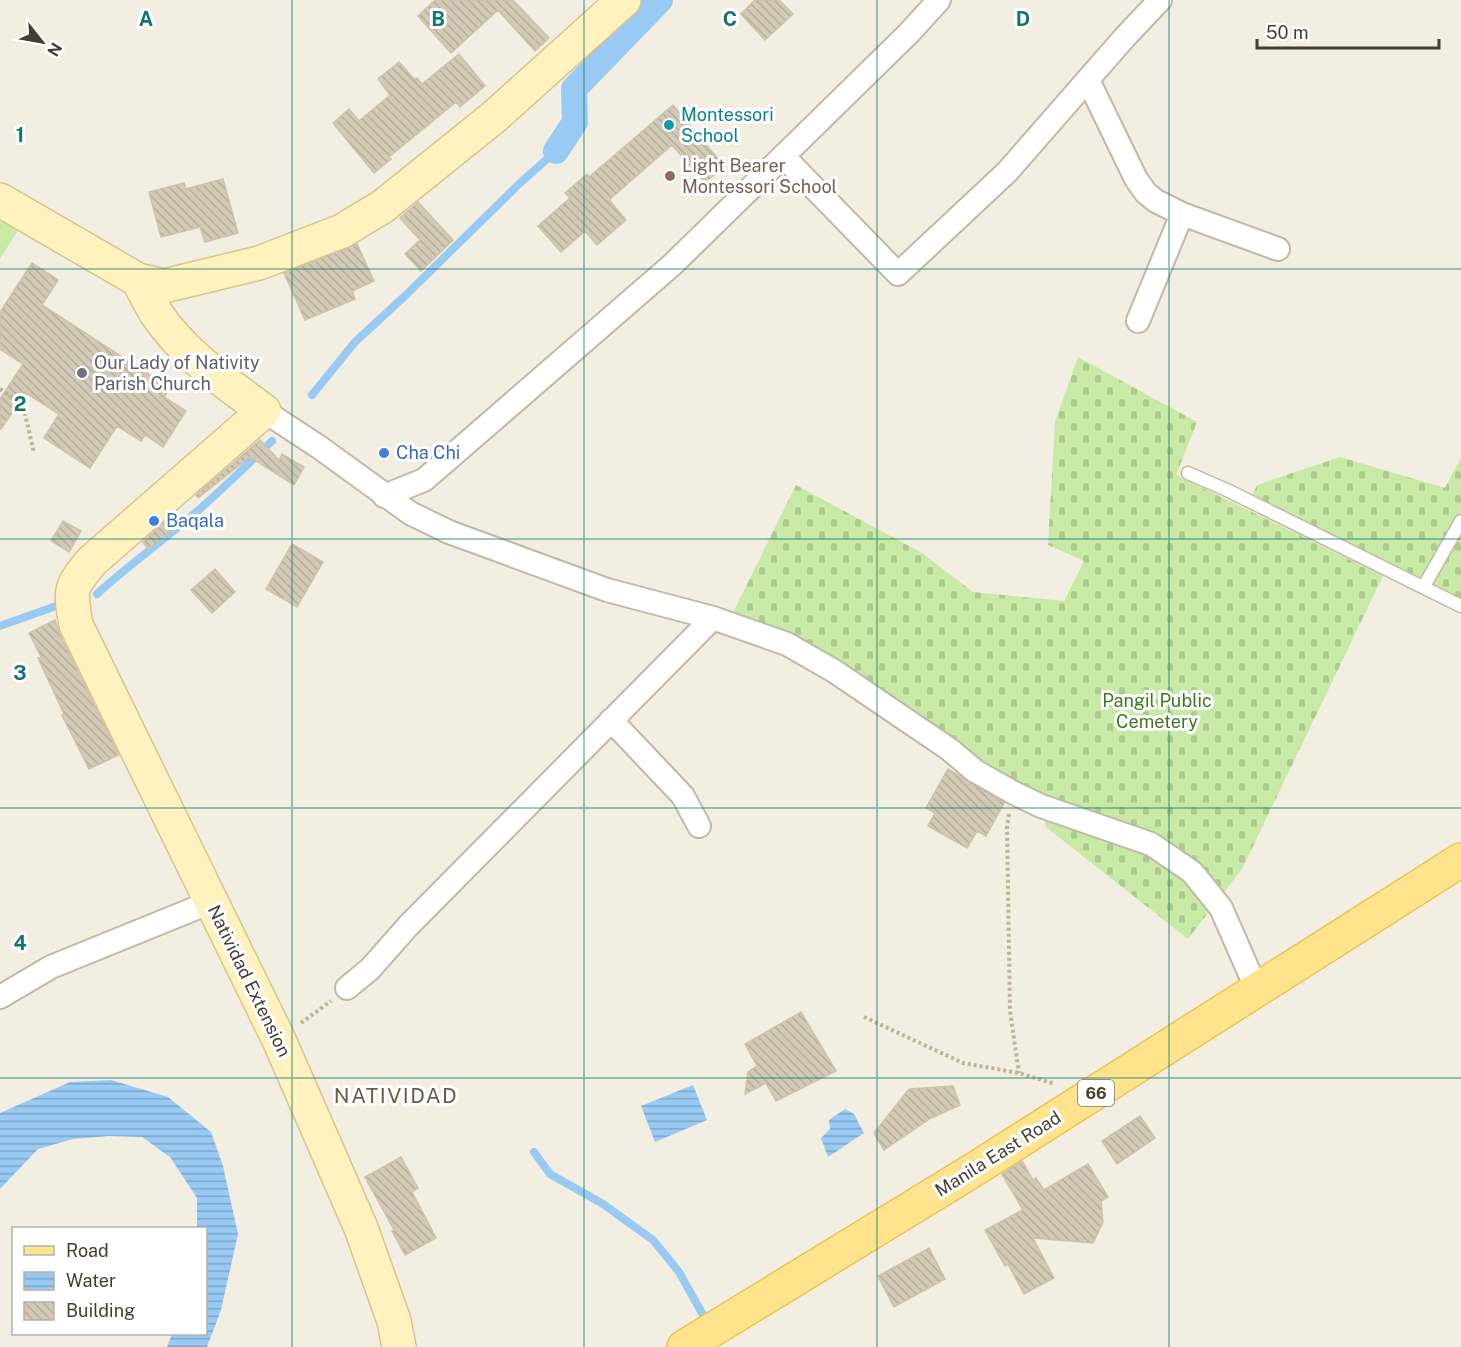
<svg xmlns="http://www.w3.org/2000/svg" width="1461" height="1347" font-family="'Public Sans',sans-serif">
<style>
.cemetery{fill:url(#cemetery-stones)}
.green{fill:#c8eaa6}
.water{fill:url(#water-rules)}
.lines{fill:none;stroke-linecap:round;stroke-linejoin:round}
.stream{stroke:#98caf4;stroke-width:8}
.canal{stroke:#98caf4;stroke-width:26}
.building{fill:url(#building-back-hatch);stroke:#cfc2a9;stroke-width:1.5}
.lane-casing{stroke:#c0b9a6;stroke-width:15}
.street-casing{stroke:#c0b9a6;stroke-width:26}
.secondary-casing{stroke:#d5c68d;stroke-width:36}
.primary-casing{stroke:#ebc556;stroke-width:36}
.path{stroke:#c0b394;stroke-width:4;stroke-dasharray:3 3;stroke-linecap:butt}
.lane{stroke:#fff;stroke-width:12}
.street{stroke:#fff;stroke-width:22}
.secondary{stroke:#fff2be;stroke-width:33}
.primary{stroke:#ffe48d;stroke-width:33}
.grid{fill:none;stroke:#0f766e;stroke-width:1.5;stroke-opacity:0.55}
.culture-dot{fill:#0f9aa8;stroke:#fff;stroke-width:2}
.education-dot{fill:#8d6e63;stroke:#fff;stroke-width:2}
.worship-dot{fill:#6b7280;stroke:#fff;stroke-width:2}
.shop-dot{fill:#3f7fe0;stroke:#fff;stroke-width:2}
.labels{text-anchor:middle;stroke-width:6;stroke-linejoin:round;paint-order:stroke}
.shield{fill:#fff;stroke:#7b7770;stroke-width:1.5}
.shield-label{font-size:16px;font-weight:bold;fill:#433d32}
.culture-label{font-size:18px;fill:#0d838f;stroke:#fff;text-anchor:start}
.education-label{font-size:18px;fill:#785e54;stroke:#fff;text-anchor:start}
.worship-label{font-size:18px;fill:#5b616d;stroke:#fff;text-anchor:start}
.shop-label{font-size:18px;fill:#366cbe;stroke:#fff;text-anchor:start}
.park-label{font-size:18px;fill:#3f7822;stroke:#fff}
.street-label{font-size:18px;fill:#433d32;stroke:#fff}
.quarter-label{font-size:21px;letter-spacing:1.5px;fill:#675c48;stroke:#fff}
.grid-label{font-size:20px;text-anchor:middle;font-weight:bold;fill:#0f766e;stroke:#fff;stroke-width:6;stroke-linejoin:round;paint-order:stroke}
</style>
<defs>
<pattern id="cemetery-stones" width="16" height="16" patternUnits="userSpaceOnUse" patternTransform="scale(1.5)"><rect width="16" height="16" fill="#c8eaa6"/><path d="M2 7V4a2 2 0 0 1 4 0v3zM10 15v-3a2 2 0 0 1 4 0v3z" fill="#adca8f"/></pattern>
<pattern id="water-rules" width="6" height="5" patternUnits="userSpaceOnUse" patternTransform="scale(1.5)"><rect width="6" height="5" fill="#98caf4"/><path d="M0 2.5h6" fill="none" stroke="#7ea5c6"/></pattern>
<pattern id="building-back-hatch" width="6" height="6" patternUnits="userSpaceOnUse" patternTransform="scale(1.5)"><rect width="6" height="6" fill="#d3cab6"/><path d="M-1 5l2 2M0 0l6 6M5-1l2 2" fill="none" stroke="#b6ae9d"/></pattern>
</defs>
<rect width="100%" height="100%" fill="#f2eee1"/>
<!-- cemetery -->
<path class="cemetery" d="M 1078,357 L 1197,422 L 1176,475 L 1383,576 L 1242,869 L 1188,939 L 1046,827 L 1038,794 L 974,759 L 732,615 L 796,485 L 922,553 L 973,592 L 1064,601 L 1084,561 L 1048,545 L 1055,422 Z
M 1340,457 L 1445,488 L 1461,457 L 1461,613 L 1251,499 L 1257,485 Z"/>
<!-- green -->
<path class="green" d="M 0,216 L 20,227 L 0,259 Z"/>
<!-- water -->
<path class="water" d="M 111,1080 L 168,1097 L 211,1132 L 223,1166 L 238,1234 L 221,1310 L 207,1347 L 167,1347 L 172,1334 L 206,1334 L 206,1228 L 197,1228 L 197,1198 L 170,1157 L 142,1137 L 109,1136 L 73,1139 L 38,1149 L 0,1189 L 0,1113 L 70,1082 Z
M 693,1085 L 707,1120 L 655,1142 L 641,1106 Z
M 845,1109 L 854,1114 L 864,1133 L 828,1157 L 821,1138 L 830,1129 L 829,1120 Z"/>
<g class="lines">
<!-- stream -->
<path class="stream" d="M 312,395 L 355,342 L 407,294 L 519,184 L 556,151
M 97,594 C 122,571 149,551 176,529 C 210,502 241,471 272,441
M 0,626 L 59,605
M 534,1152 L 550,1174 L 603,1204 L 653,1240 L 679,1272 L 707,1322"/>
<!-- canal -->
<path class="canal" d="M 556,151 L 575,122 L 574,89 L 660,0"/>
</g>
<!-- building -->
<path class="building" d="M 435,0 L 513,0 L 549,38 L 535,51 L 498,10 L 451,53 L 418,16 Z
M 755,0 L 779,0 L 793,14 L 765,40 L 741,14 Z
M 459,54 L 485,86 L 460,107 L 456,102 L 389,157 L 391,159 L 374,173 L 333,123 L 349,109 L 359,121 L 390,95 L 378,79 L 399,62 L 414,79 L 417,78 L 422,84 Z
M 673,105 L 724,166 L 705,183 L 672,145 L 609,200 L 626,220 L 597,245 L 585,231 L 561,252 L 538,226 L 570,198 L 565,193 L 587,174 L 589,177 Z
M 223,179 L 238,233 L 205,242 L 200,227 L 161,237 L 149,192 L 184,183 L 186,189 Z
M 418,202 L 453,240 L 421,271 L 405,254 L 420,240 L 400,218 Z
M 357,244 L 374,281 L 352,291 L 355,299 L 305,320 L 284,273 Z
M 32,263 L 58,280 L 42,305 L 170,388 L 164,397 L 186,411 L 163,447 L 145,435 L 141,441 L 117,426 L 90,468 L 44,438 L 59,414 L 26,393 L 1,429 L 0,429 L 0,399 L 23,364 L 0,349 L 0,312 Z
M 260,440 L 279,460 L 282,454 L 304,467 L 294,485 L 250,457 L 198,498 L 196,495 Z
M 63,521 L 81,531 L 69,552 L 51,541 Z
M 165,522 L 171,531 L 148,549 L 143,542 Z
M 292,544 L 323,562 L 297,607 L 266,589 Z
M 215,569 L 235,592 L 212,613 L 191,590 Z
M 55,620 L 59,633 L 119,755 L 89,769 L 62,715 L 64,714 L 38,658 L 41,657 L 29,633 Z
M 948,769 L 1004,803 L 986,836 L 977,831 L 967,848 L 928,826 L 935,813 L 926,808 Z
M 801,1012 L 836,1071 L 776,1101 L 766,1083 L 745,1094 L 748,1072 L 757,1066 L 745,1044 Z
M 953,1086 L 960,1105 L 931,1118 L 884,1150 L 874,1133 L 909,1089 Z
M 1140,1116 L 1155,1138 L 1117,1164 L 1102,1141 Z
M 401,1157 L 418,1188 L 412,1192 L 436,1238 L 405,1255 L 392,1231 L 394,1230 L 365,1177 Z
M 1022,1161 L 1033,1180 L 1036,1178 L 1044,1190 L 1088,1164 L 1108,1197 L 1101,1201 L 1103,1222 L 1093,1243 L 1033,1238 L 1054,1278 L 1024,1294 L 1008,1264 L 1005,1266 L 985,1230 L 1023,1210 L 1002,1174 Z
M 929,1248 L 945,1279 L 894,1307 L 878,1276 Z"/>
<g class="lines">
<defs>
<path id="lane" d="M 1188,473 L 1229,491 L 1461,606
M 1424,586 L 1461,521"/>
<path id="street" d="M 1088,80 L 1136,179 L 1146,193 L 1156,201 L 1182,214 L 1278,249
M 783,156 L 898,274 L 1007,172 L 1125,37 L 1160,0
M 1138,321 L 1182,214
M 264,411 L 319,447 L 410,513 L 449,532 L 607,590 L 713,618 L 787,644 L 834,671 L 949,749 L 975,771 L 1014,793 L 1041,806 L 1151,844 L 1192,872 L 1221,908 L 1257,990
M 384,496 L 424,480 L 672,265 L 909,33 L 939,0
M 611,720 L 683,796 L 699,826
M 347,988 L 370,969 L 408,926 L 713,618
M 0,997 L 51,967 L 211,902"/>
<path id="secondary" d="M 0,200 L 138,280 L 164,286 L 259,263 L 342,231 L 382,207 L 494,117 L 624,0
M 138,280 C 144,291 150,303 156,313 C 183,354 225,382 264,411 L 92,561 C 69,588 70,590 76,625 L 279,1040 L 361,1228 L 394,1321 L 399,1347"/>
<path id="primary" d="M 684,1347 L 975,1169 L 1461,860"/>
</defs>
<!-- lane casing -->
<use href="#lane" class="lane-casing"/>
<!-- street casing -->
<use href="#street" class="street-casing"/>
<!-- secondary casing -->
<use href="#secondary" class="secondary-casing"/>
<!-- primary casing -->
<use href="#primary" class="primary-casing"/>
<!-- path -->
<path class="path" d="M 0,389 L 23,405 L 34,453
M 1009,814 L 1007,827 L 1010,1011 L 1019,1073
M 864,1017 L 963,1063 L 1019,1073 L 1055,1084
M 301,1023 L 331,1001"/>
<!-- lane -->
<use href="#lane" class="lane"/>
<!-- street -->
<use href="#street" class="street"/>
<!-- secondary -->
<use href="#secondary" class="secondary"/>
<!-- primary -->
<use href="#primary" class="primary"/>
</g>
<!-- grid -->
<path class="grid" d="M 292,0 L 292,1347M 584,0 L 584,1347M 877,0 L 877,1347M 1169,0 L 1169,1347M 0,269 L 1461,269M 0,539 L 1461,539M 0,808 L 1461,808M 0,1078 L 1461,1078"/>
<!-- markers -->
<circle class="culture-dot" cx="669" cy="125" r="6"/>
<circle class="education-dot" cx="670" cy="176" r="6"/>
<circle class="worship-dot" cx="82" cy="373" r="6"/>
<g class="shop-dot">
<circle cx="384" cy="453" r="6"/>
<circle cx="154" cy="521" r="6"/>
</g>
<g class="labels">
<!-- shield labels -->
<rect class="shield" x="1078" y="1080" width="36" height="26" rx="4.5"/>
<g class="shield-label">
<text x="1096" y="1099">66</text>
</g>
<!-- culture labels -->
<g class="culture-label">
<text x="681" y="121">Montessori<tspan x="681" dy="21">School</tspan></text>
</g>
<!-- education labels -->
<g class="education-label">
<text x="682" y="172">Light Bearer<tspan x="682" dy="21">Montessori School</tspan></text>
</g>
<!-- worship labels -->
<g class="worship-label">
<text x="94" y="369">Our Lady of Nativity<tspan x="94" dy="21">Parish Church</tspan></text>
</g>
<!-- shop labels -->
<g class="shop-label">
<text x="396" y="459">Cha Chi</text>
<text x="166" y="527">Baqala</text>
</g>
<!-- park labels -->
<g class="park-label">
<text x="1157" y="707">Pangil Public<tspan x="1157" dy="21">Cemetery</tspan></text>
</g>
<!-- street labels -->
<g class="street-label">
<text transform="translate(249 981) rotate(64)" y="6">Natividad Extension</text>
<text transform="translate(998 1154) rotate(-32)" y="6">Manila East Road</text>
</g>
<!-- quarter labels -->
<g class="quarter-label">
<text x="396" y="1103">NATIVIDAD</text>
</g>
</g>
<g class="grid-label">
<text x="146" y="26">A</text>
<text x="438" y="26">B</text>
<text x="730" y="26">C</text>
<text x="1023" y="26">D</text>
<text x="20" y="142">1</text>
<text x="20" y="411">2</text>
<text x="20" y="680">3</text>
<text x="20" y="950">4</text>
</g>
<!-- legend -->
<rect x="12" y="1227" width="195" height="108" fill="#ffffff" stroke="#b4b1ad" stroke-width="1.5"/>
<rect x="24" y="1246" width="30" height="9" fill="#ffe48d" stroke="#b4b1ad" stroke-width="1.5"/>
<text x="66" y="1257" font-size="18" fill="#433d32">Road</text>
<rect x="24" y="1272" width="30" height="18" fill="url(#water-rules)" stroke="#b4b1ad" stroke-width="1.5"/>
<text x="66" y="1287" font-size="18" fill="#433d32">Water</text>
<rect x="24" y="1302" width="30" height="18" fill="url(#building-back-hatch)" stroke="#b4b1ad" stroke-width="1.5"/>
<text x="66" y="1317" font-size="18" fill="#433d32">Building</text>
<!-- north arrow -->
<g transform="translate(42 42) rotate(121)" stroke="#ffffff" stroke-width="4.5" paint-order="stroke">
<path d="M0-4.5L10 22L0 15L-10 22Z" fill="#433d32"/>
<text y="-9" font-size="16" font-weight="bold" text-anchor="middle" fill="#433d32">N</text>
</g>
<!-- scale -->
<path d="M1257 39v9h182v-9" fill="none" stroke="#433d32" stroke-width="3"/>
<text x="1266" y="39" font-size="18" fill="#433d32" stroke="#ffffff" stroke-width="4.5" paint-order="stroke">50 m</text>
</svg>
